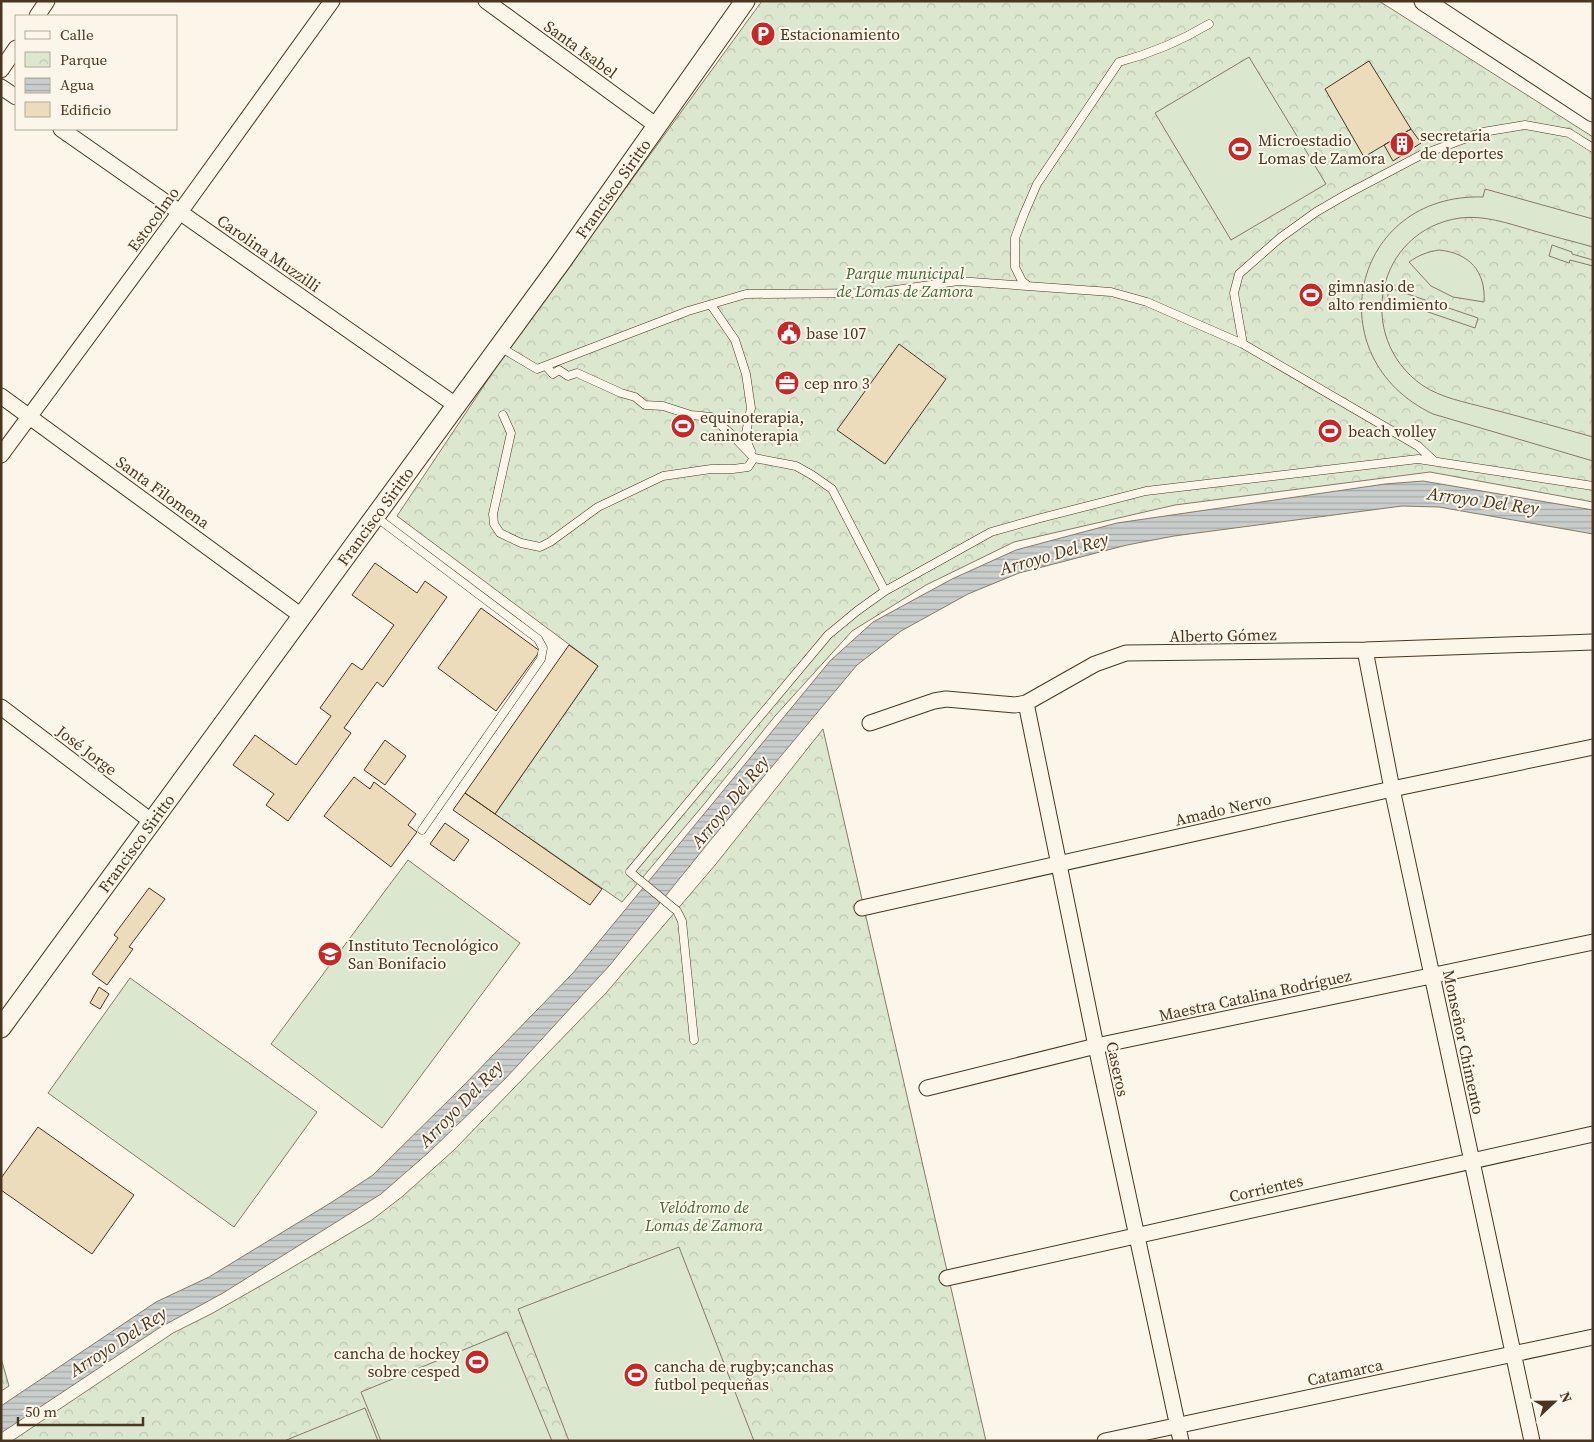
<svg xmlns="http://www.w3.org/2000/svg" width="1594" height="1442" font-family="'Source Serif 4',serif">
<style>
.grass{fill:url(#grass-tufts);stroke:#887966}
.park{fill:url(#park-crowns);stroke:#887966}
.garden{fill:#dce7d0;stroke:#887966}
.water{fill:url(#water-rules);stroke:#887966}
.building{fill:#ecdcbc;stroke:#4a3520}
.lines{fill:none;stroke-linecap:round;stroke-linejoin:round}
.service-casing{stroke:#4a3520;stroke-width:9}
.minor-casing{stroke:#4a3520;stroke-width:17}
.tertiary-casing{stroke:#4a3520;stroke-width:21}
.service{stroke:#fbf6e9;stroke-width:8}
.minor{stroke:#fbf6e9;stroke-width:15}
.tertiary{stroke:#fbf6e9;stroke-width:19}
.labels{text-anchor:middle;stroke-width:4;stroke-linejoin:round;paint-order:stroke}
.poi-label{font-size:16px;fill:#4a3520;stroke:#fbf6e9;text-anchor:start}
.street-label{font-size:16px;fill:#4a3520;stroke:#fbf6e9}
.park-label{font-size:16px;font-style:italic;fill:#436837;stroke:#fbf6e9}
.water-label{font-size:18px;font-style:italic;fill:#4a3520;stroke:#fbf6e9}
</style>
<defs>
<pattern id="grass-tufts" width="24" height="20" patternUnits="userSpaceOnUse" patternTransform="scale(1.25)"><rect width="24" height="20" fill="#dce7d0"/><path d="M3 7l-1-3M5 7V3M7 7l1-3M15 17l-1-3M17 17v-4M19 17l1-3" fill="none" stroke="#bec7b2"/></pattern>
<pattern id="park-crowns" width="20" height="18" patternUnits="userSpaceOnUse" patternTransform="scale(1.25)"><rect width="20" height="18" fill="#dce7d0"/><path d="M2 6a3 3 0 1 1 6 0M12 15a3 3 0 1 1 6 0" fill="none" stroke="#bec7b2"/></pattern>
<pattern id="water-rules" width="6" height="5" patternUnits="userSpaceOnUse" patternTransform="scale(1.25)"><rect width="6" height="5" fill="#c9cecd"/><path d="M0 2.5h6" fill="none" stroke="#a5a8a6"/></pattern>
</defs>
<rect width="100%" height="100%" fill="#fbf6e9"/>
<!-- grass -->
<path class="grass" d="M 1,1358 L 9,1386 L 1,1391 Z"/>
<!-- park -->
<path class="park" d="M 762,1 L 1379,1 L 1593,137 L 1593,502 L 1430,472 L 1175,505 L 1014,542 L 926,585 L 852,631 L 775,716 L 705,803 L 622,902 L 495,814 L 598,666 L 397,516 L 507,351 Z
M 823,729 L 986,1441 L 12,1441 L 173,1333 L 211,1314 L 276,1277 L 372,1220 L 403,1196 L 454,1150 L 606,993 L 716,864 Z"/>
<!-- garden -->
<path class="garden" d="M 1249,57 L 1326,184 L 1231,240 L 1155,113 Z
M 1485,189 L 1593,219 L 1593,247 C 1572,241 1551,236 1531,230 C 1507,223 1484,215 1460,218 C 1376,230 1354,337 1422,385 C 1441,398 1465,402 1487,408 C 1522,417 1557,427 1593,437 L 1593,461 L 1433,414 C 1315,358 1351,193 1483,197 Z
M 1552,245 L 1572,252 L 1572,254 L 1593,260 L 1593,266 L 1570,260 L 1569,263 L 1549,256 Z
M 1439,250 C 1469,253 1486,271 1484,302 L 1453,297 L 1431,286 L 1409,262 C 1419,255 1427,252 1439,250 Z
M 1390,288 L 1478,318 L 1475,328 L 1387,298 Z
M 408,860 L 520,943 L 382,1128 L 271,1044 Z
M 130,978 L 317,1112 L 234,1227 L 48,1093 Z
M 679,1247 L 754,1441 L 569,1441 L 518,1309 Z
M 507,1332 L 552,1441 L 381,1441 L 361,1392 Z
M 365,1408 L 378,1441 L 284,1441 Z"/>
<!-- water -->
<path class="water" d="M 1423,481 L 1593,510 L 1593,534 L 1439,507 L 1402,506 L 1174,536 L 1127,545 L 1019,573 L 968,594 L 901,631 L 857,665 L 709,842 L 610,965 L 506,1078 L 428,1153 L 381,1194 L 223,1293 L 159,1328 L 1,1433 L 1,1406 L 156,1302 L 209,1277 L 332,1202 L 373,1175 L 462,1087 L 573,973 L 830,661 L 873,622 L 952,579 L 1016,550 L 1117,523 L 1385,484 Z"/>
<!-- building -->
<path class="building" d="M 1369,61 L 1411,129 L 1364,157 L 1325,89 Z
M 1411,129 L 1421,143 L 1393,161 L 1384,145 Z
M 899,344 L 946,379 L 885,464 L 837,430 Z
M 375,563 L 417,593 L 425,581 L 447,597 L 383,687 L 377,682 L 344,728 L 351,733 L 288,821 L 266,805 L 274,794 L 233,765 L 255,735 L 296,765 L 331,716 L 320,708 L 352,663 L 362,670 L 394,625 L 352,595 Z
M 481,608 L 540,651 L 496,711 L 438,668 Z
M 569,645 L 598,666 L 495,814 L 465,793 Z
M 385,740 L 406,756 L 385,785 L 364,770 Z
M 354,777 L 370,789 L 374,782 L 416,814 L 408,825 L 417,832 L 391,867 L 324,816 Z
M 465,793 L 602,889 L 590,905 L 453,810 Z
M 445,823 L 469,840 L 454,861 L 430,844 Z
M 149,888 L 165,899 L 129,947 L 133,949 L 107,985 L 92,974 L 118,938 L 114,935 Z
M 99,987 L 109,994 L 100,1009 L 90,1003 Z
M 38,1127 L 134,1195 L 92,1254 L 1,1190 L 1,1178 Z"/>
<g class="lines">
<defs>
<path id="service" d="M 1027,285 L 1022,281 L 1015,267 L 1015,238 L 1024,214 L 1037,184 L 1119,62 C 1153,53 1179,42 1209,24
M 711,305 L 735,340 L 746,374 L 751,408 L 745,438 L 751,451
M 500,347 L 537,369 L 688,311 L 746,294 L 875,293 L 958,281 L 1111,292 L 1147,302 L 1243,344
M 546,366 L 553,374 L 559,370 L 568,376 L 577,373 L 621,393 L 635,397 L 645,405 L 663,406 L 691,415 L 711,417 L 730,433 L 754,458 L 796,466 L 812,475 L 832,489 L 885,591
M 503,415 L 511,433 L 493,514 L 494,524 L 500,533 L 521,543 L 540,547 L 550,542 L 598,507 L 663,476 L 711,469 L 733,469 L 748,467 L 754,458
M 1434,461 L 1418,446 L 1243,344 L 1234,293 L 1239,274 L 1280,238 L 1316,212 L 1347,194 L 1421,155 L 1483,132 L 1525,125 L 1569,133 L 1593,148
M 376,517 L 538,639 L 543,648 L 541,659 L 422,830
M 694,1040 L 682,921 L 677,911 L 630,872 L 828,635 L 857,611 L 885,591 L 991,532 L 1037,519 L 1146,491 L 1418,459 L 1593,486"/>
<path id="minor" d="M 486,1 L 657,126
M 37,16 L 47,1
M 1,70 L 16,48
M 1,87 L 16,97
M 61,129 L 457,406
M 1,396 L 303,617
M 1,455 L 180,212 L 332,1
M 1365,650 L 1392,789 L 1532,1441
M 1026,703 L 1096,1046 L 1181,1441
M 1,707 L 151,821
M 870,723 L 934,701 L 946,699 L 1015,705 L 1026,703 L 1095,664 L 1126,653 L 1365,650 L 1593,642
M 862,908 L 1392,789 L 1593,747
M 927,1088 L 1096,1046 L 1593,942
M 947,1278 L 1593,1134
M 1105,1441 L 1593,1337"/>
<g id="tertiary">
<path d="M 1424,1 L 1593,112"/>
<path id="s1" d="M 1,1028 L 561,262 L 745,1"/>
</g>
</defs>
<!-- service casing -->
<use href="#service" class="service-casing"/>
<!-- minor casing -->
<use href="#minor" class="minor-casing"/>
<!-- tertiary casing -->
<use href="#tertiary" class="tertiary-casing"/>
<!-- service -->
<use href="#service" class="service"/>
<!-- minor -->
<use href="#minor" class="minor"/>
<!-- tertiary -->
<use href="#tertiary" class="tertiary"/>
</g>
<!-- icons -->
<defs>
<symbol id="parking-disc" viewBox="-11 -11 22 22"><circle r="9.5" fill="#c62828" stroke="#fbf6e9"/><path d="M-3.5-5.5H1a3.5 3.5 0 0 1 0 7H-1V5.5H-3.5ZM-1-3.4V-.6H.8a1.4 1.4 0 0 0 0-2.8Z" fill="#fff"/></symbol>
<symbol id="building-disc" viewBox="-11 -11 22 22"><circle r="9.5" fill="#c62828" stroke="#fbf6e9"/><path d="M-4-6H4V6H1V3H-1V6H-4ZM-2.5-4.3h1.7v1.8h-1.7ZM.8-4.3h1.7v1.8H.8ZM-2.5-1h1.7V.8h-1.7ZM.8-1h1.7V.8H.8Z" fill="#fff"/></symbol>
<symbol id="stadium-disc" viewBox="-11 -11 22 22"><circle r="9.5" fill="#c62828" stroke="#fbf6e9"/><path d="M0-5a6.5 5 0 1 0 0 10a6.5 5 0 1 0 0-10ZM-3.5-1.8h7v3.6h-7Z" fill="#fff"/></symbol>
<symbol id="civic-disc" viewBox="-11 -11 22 22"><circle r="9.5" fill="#c62828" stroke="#fbf6e9"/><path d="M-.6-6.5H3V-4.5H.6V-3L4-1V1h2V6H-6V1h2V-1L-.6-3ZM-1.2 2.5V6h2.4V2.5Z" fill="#fff"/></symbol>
<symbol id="office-disc" viewBox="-11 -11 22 22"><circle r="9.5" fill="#c62828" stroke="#fbf6e9"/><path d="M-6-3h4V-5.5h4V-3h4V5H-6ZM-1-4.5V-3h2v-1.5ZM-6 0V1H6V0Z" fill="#fff"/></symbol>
<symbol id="school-disc" viewBox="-11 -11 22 22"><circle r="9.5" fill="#c62828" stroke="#fbf6e9"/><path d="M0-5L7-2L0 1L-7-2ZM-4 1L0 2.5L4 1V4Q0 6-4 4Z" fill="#fff"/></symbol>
</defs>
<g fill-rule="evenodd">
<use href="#parking-disc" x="749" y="20" width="28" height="28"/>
<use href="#building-disc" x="1388" y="130" width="28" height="28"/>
<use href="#stadium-disc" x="1226" y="135" width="28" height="28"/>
<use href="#stadium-disc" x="1297" y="281" width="28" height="28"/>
<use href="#civic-disc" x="775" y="319" width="28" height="28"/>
<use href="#office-disc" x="773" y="369" width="28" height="28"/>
<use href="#stadium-disc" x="669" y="412" width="28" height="28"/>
<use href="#stadium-disc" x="1316" y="417" width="28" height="28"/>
<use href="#school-disc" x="316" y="940" width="28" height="28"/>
<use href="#stadium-disc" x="463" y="1348" width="28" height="28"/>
<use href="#stadium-disc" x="622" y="1361" width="28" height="28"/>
</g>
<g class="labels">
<!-- poi labels -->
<g class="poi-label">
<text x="780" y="40">Estacionamiento</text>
<text x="1420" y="141">secretaria<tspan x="1420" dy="18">de deportes</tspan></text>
<text x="1258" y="146">Microestadio<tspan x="1258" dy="18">Lomas de Zamora</tspan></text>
<text x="1328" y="292">gimnasio de<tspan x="1328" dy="18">alto rendimiento</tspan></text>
<text x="806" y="339">base 107</text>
<text x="804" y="389">cep nro 3</text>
<text x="700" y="423">equinoterapia,<tspan x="700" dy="18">caninoterapia</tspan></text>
<text x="1348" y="437">beach volley</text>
<text x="348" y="951">Instituto Tecnológico<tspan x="348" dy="18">San Bonifacio</tspan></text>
<text x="460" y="1359" text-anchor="end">cancha de hockey<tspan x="460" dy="18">sobre cesped</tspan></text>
<text x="654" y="1372">cancha de rugby;canchas<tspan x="654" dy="18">futbol pequeñas</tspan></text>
</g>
<!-- street labels -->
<g class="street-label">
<text transform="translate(581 49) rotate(36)" y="6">Santa Isabel</text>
<text dy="6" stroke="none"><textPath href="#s1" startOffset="1039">Francisco Siritto</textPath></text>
<text transform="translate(153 219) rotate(-54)" y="6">Estocolmo</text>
<text transform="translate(269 253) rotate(35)" y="6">Carolina Muzzilli</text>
<text transform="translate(163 492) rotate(36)" y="6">Santa Filomena</text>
<text dy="6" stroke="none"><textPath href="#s1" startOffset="634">Francisco Siritto</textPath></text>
<text transform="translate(1223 635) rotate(-1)" y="6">Alberto Gómez</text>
<text transform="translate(87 750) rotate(37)" y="6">José Jorge</text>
<text transform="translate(1223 809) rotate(-13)" y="6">Amado Nervo</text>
<text dy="6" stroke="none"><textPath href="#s1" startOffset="229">Francisco Siritto</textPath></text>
<text transform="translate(1255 995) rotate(-12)" y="6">Maestra Catalina Rodríguez</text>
<text transform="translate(1464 1042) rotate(78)" y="6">Monseñor Chimento</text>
<text transform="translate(1118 1069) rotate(78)" y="6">Caseros</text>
<text transform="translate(1266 1188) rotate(-13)" y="6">Corrientes</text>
<text transform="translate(1345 1372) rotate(-12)" y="6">Catamarca</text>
</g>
<!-- park labels -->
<g class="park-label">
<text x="905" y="279">Parque municipal<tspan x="905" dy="18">de Lomas de Zamora</tspan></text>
<text x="704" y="1213">Velódromo de<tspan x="704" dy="18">Lomas de Zamora</tspan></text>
</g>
<!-- water labels -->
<g class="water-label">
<text transform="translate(1483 501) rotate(8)" y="6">Arroyo Del Rey</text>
<text transform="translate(1054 554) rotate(-16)" y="6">Arroyo Del Rey</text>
<text transform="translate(730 802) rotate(-51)" y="6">Arroyo Del Rey</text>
<text transform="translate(461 1104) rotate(-46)" y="6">Arroyo Del Rey</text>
<text transform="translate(118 1342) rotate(-33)" y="6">Arroyo Del Rey</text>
</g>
</g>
<!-- border -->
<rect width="1594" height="1442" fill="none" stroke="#4a3520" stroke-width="5"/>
<!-- legend -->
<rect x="15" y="15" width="162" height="115" fill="#fbf6e9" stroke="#b4a999"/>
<rect x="25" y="31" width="25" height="8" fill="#fbf6e9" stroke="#b4a999"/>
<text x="60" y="40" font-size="15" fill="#4a3520">Calle</text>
<rect x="25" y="52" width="25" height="15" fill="url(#park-crowns)" stroke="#b4a999"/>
<text x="60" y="65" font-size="15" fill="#4a3520">Parque</text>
<rect x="25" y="78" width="25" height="15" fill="url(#water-rules)" stroke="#b4a999"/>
<text x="60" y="90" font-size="15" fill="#4a3520">Agua</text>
<rect x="25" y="102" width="25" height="15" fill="#ecdcbc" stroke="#b4a999"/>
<text x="60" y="115" font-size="15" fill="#4a3520">Edificio</text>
<!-- north arrow -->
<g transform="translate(1554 1402) rotate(68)" stroke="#fbf6e9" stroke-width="4" paint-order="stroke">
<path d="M0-4L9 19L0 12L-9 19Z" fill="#4a3520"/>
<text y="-8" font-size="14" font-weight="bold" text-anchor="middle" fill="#4a3520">N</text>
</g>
<!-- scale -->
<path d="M18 1417v8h125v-8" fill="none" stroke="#4a3520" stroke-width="2.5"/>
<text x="25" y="1417" font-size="15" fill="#4a3520" stroke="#fbf6e9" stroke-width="4" paint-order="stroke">50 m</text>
</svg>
